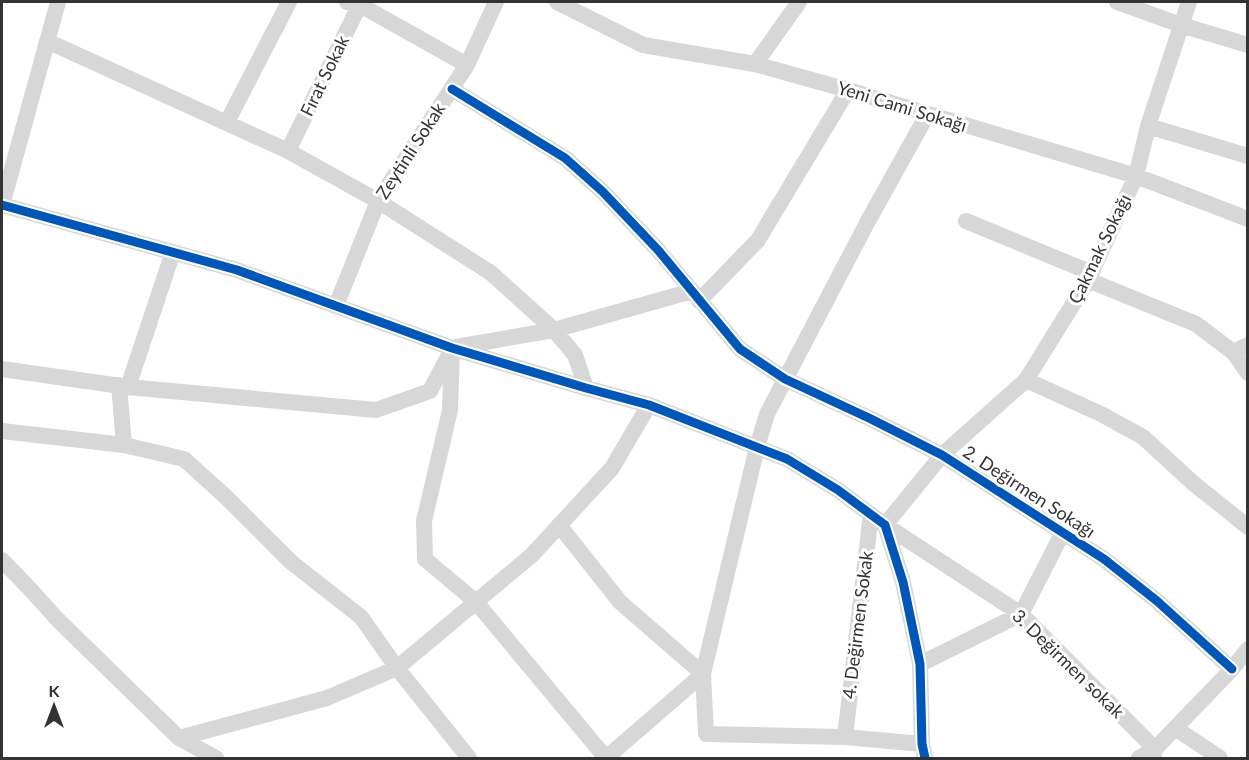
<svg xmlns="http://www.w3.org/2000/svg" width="1249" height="760" font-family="Lato,sans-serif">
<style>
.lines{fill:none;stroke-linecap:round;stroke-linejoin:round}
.street{stroke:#d7d7d7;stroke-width:16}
.cycleway-casing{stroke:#fff;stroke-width:13}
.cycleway{stroke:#0057b8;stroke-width:9}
.labels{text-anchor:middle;stroke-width:6;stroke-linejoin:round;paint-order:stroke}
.street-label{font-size:18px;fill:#333;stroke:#fff}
</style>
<rect width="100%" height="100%" fill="#fff"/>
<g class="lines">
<!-- street -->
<path class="street" d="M 347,2 L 360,5 L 467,65
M 557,2 L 643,45 L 755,64 L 848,90 L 1136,176 L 1248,219
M 1117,2 L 1181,25 L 1248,45
M 47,41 L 288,151 L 378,201 L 491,273 L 554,330 L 575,355 L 586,388
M 755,64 L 799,2
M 452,89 L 565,158 L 602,191 L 658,250 L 740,349 L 785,379 L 871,419 L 942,455 L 1104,559 L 1157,601 L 1232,669
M 227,122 L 289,2
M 1148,126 L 1248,156
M 288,151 L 361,2
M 2,205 L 237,270 L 452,348 L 586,388 L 649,405 L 787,459 L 838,490 L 885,525 L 903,582 L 920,664 L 922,744 L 925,758
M 2,205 L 58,2
M 966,221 L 1092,273
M 1088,280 L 1196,324 L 1233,352 L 1248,373
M 699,301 L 758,240 L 848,90
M 336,306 L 378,201 L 467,65 L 496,2
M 456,347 L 554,330 L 692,291
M 452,348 L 450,410 L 424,521 L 425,559 L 476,602 L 606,758
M 1233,352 L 1248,345
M 2,369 L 128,387 L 376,410 L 430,391 L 451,351
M 1026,380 L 1101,414 L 1143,437 L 1193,483 L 1248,527
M 119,385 L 124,445
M 128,387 L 173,252
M 2,431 L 124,445 L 184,459 L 226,497 L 291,562 L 361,617 L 397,668 L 469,758
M 559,525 L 620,602 L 703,674 L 606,758
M 2,560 L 30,589 L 58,620 L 179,738 L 327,698 L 397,668 L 532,555 L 612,468 L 649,405
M 920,664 L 1021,614 L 1063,532
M 1175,728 L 1220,758
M 845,737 L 871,514
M 179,738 L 216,758
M 922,744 L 845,737 L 706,734 L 703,674 L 757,447 L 767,414 L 868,221 L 927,115
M 1139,758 L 1155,749 L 1232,669 L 1248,649
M 1153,758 L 1155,749 L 1021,614 L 885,525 L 942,455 L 1026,380 L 1088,280 L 1136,176 L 1148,126 L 1189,2"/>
<defs>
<path id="cycleway" d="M 452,89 L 565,158 L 602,191 L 658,250 L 740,349 L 785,379 L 871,419 L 942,455 L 1104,559 L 1157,601 L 1232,669
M 2,205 L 237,270 L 452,348 L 586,388 L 649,405 L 787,459 L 838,490 L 885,525 L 903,582 L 920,664 L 922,744 L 925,758"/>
</defs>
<!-- cycleway casing -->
<use href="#cycleway" class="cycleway-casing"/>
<!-- cycleway -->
<use href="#cycleway" class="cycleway"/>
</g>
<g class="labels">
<!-- street labels -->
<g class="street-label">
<text transform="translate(325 76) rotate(-64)" y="6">Fırat Sokak</text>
<text transform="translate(902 107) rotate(17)" y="6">Yeni Cami Sokağı</text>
<text transform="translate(411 151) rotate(-57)" y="6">Zeytinli Sokak</text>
<text transform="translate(1100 249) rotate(-64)" y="6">Çakmak Sokağı</text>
<text transform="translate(1029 492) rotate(33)" y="6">2. Değirmen Sokağı</text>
<text transform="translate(858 625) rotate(-83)" y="6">4. Değirmen Sokak</text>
<text transform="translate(1068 664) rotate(44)" y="6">3. Değirmen sokak</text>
</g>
</g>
<!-- border -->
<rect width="1249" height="760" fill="none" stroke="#333333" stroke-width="6"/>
<!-- north arrow -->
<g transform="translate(54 706)" stroke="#ffffff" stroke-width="4.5" paint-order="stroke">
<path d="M0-4.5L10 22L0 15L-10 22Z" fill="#333333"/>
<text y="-9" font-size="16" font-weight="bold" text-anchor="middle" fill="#333333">K</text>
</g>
</svg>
